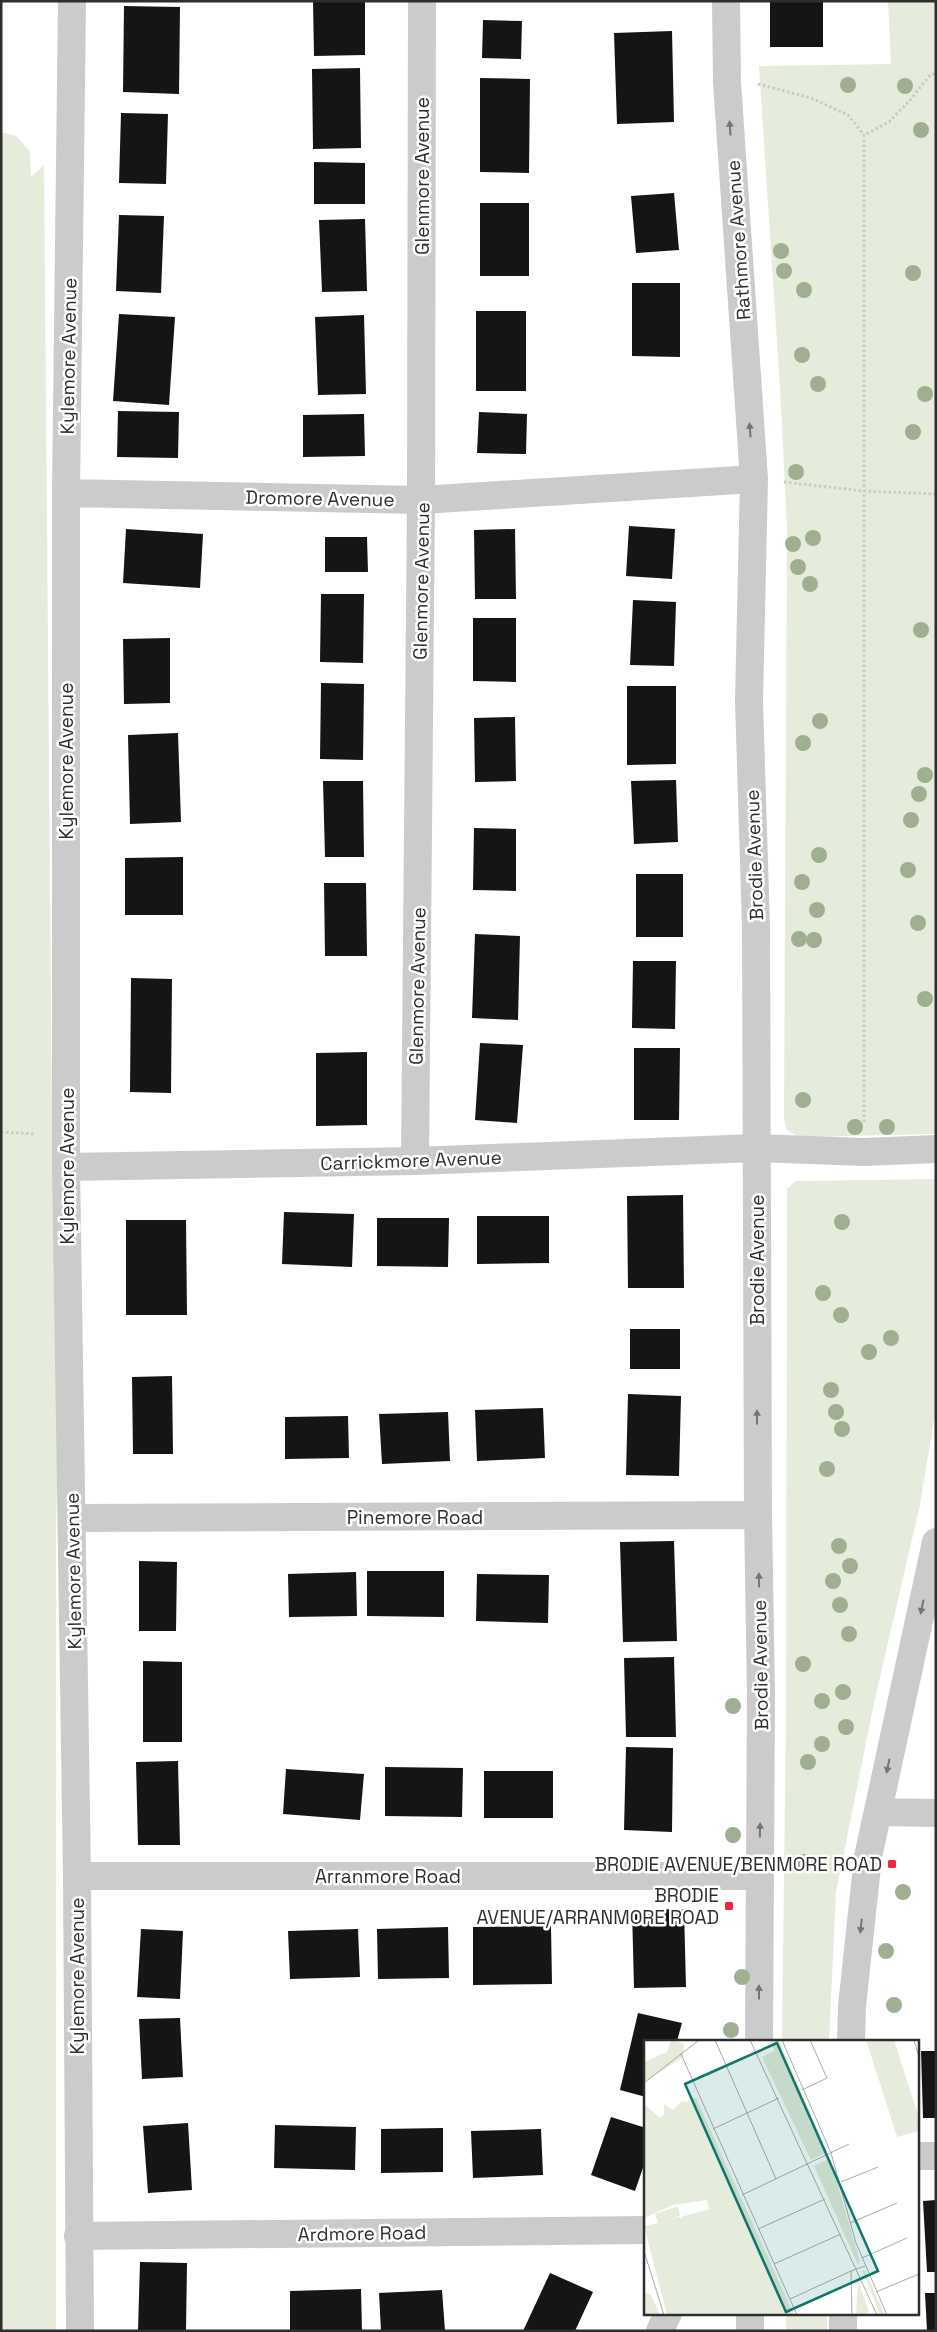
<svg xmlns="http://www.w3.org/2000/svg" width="937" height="2332" font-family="'Space Grotesk',sans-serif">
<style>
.green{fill:#e5ecdb}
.building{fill:#151515}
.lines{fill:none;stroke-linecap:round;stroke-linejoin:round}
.path{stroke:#cbcbcb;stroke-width:3;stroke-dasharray:2.5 2.5;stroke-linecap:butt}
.minor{stroke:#cbcbcb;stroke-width:28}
.tree{fill:#a0ae92}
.oneway{fill:#757575}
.poi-dot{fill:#ee2740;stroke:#fff;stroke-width:2}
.labels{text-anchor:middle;stroke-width:5;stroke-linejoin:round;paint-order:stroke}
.street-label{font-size:19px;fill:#2e2e2e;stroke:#fff}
.poi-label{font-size:19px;fill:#2e2e2e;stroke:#fff;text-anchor:end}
.inset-road{fill:none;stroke:#ababab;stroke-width:1}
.view{fill:#0f766e;fill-opacity:0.15;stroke:#0f766e;stroke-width:2.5}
.inset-edge{fill:none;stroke:#2e2e2e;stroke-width:2.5}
</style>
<rect width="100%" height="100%" fill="#fff"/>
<!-- green -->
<path class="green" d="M 888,1 L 936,1 L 936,1134 L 799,1137 L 786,1129 L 784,1118 L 787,528 L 780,388 L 759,66 L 891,64 Z
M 1,132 L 16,136 L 30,151 L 31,177 L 44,165 L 52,1120 L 62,1277 L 56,1528 L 56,2331 L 1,2331 Z
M 936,1179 L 936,1408 L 920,1505 L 874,1703 L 836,1892 L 829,2041 L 782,2041 L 786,1713 L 787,1189 L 796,1181 Z
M 786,2313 L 827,2313 L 827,2331 L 786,2331 Z"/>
<!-- building -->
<path class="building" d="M 313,1 L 365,1 L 365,55 L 314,56 Z
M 770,1 L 823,1 L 823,47 L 770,47 Z
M 124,6 L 180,7 L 179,94 L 123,92 Z
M 483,20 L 522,21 L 521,59 L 482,58 Z
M 672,31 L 674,122 L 617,124 L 614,33 Z
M 360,68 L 361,148 L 313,149 L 312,69 Z
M 480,78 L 530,79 L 529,173 L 480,172 Z
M 121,113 L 168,114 L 166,184 L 119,183 Z
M 314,162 L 365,163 L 365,204 L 314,204 Z
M 674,193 L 679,250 L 636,253 L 631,196 Z
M 480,203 L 529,203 L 529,276 L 480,276 Z
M 119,215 L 164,216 L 161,293 L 116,291 Z
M 365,219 L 367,291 L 322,292 L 319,220 Z
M 632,283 L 680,283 L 680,357 L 632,356 Z
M 476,311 L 526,311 L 526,391 L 476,391 Z
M 119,314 L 175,317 L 169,405 L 113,401 Z
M 364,315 L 366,394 L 318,395 L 315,317 Z
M 118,411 L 179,412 L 178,458 L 117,457 Z
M 479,412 L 527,414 L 526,454 L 477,453 Z
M 364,414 L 365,456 L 303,457 L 303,415 Z
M 629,526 L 675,529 L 672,579 L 626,576 Z
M 126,529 L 203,534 L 200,588 L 123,583 Z
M 515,529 L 516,599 L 475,599 L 474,530 Z
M 325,537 L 367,537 L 368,572 L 325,572 Z
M 321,594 L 364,594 L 363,663 L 320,662 Z
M 633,600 L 676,602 L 674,666 L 630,665 Z
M 473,618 L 516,618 L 516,682 L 473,681 Z
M 170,638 L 170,703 L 124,704 L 123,639 Z
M 321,683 L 364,684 L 363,760 L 320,759 Z
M 627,686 L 676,686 L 676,764 L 627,765 Z
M 515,717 L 516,781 L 475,782 L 474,718 Z
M 178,733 L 181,822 L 130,824 L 128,735 Z
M 676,780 L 678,842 L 634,844 L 631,781 Z
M 323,781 L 363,781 L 364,857 L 325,857 Z
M 474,828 L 516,829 L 516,891 L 473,890 Z
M 183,857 L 183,915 L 125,915 L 125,858 Z
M 636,874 L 683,874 L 683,937 L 636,937 Z
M 324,883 L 366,883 L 367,956 L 325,956 Z
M 475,934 L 520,936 L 518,1020 L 472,1018 Z
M 633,961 L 676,961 L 675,1029 L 632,1028 Z
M 131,978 L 172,979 L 171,1093 L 130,1092 Z
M 480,1043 L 523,1045 L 517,1123 L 475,1120 Z
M 634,1048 L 680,1048 L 679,1120 L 634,1120 Z
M 367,1052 L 367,1125 L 316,1126 L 316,1053 Z
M 683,1195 L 684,1288 L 628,1288 L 627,1196 Z
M 284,1212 L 354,1214 L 352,1267 L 282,1264 Z
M 477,1216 L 549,1216 L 549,1263 L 477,1264 Z
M 377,1218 L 449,1218 L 448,1267 L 377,1266 Z
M 126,1220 L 186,1220 L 187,1315 L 126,1315 Z
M 630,1329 L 680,1329 L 680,1369 L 630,1369 Z
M 172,1376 L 173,1454 L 133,1454 L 132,1377 Z
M 628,1394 L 681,1396 L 679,1476 L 626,1475 Z
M 543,1408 L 545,1458 L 477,1461 L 475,1410 Z
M 448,1412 L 450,1461 L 382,1464 L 379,1414 Z
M 348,1416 L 349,1458 L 285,1459 L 285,1417 Z
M 674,1541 L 677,1641 L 623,1642 L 620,1542 Z
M 139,1561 L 177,1562 L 176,1631 L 139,1631 Z
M 367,1571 L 444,1571 L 444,1617 L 367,1616 Z
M 356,1572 L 357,1616 L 289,1617 L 288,1574 Z
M 477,1574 L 549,1575 L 548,1623 L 476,1621 Z
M 674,1657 L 676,1737 L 626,1737 L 624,1658 Z
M 143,1661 L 182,1662 L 182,1742 L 143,1742 Z
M 626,1747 L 673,1748 L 672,1832 L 624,1830 Z
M 178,1761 L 180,1845 L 138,1845 L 136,1762 Z
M 385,1767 L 463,1768 L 462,1817 L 385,1816 Z
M 286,1769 L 364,1774 L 360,1820 L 283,1814 Z
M 484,1771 L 553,1771 L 553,1818 L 484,1818 Z
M 684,1909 L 686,1987 L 634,1988 L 632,1910 Z
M 551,1926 L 552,1984 L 473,1985 L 473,1927 Z
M 448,1927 L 449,1978 L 378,1979 L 377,1929 Z
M 141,1929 L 183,1931 L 180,1999 L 137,1997 Z
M 358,1929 L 360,1977 L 290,1979 L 288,1931 Z
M 638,2013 L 682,2023 L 677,2041 L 646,2041 L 646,2097 L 620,2090 Z
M 180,2018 L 183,2077 L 142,2079 L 139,2019 Z
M 921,2051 L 936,2051 L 936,2118 L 923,2118 Z
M 611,2117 L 646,2128 L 646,2159 L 635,2191 L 591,2175 Z
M 188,2123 L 192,2190 L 148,2193 L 143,2126 Z
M 275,2125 L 356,2127 L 355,2170 L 274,2168 Z
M 443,2128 L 443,2172 L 381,2173 L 381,2129 Z
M 541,2129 L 543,2175 L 473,2178 L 471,2131 Z
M 936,2200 L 936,2272 L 927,2272 L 923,2201 Z
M 140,2262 L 187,2263 L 186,2331 L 138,2331 Z
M 550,2273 L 593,2292 L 575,2331 L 523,2331 Z
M 361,2289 L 362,2331 L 290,2331 L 290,2291 Z
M 442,2290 L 445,2331 L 381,2331 L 379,2293 Z
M 925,2293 L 936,2293 L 936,2331 L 927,2331 Z"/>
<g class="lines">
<!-- path -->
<path class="path" d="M 758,84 L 811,98 L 848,115 L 864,135
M 784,482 L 863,491 L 936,494
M 864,1122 L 864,135 L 889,122 L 911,99 L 931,74 L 936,74
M 1,1132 L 36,1134"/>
<!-- minor -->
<path class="minor" d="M 72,1 L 66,493 L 66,1167 L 77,1876 L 80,2331
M 726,1 L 727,82 L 754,479 L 749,701 L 756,927 L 758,1515 L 761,1694 L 759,2041
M 66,493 L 421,500 L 754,479
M 415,1161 L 421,500 L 422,1
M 66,1167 L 415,1161 L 756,1148 L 864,1152 L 936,1149
M 72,1518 L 758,1515
M 878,1812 L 936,1813
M 77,1876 L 759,1876
M 851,2041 L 852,2006 L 868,1857 L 936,1542
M 918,2156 L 936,2156
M 78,2236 L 646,2230
M 750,2313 L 750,2331
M 660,2331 L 668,2313
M 843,2331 L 843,2313"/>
</g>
<!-- trees -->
<g class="tree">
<circle cx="848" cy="85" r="8"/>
<circle cx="905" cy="86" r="8"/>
<circle cx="921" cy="130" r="8"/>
<circle cx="781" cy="251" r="8"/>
<circle cx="784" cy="271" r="8"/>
<circle cx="913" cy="273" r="8"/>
<circle cx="804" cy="290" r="8"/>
<circle cx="802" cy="355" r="8"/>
<circle cx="818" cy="384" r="8"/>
<circle cx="925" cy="394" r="8"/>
<circle cx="913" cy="432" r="8"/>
<circle cx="796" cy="472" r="8"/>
<circle cx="813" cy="538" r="8"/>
<circle cx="793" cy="544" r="8"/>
<circle cx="798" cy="567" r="8"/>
<circle cx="810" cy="584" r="8"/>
<circle cx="921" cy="630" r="8"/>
<circle cx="820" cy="721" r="8"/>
<circle cx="803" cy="743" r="8"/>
<circle cx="925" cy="775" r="8"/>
<circle cx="919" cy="794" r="8"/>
<circle cx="911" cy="820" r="8"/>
<circle cx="819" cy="855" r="8"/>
<circle cx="908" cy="870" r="8"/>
<circle cx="802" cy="882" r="8"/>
<circle cx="817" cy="910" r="8"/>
<circle cx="918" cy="923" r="8"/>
<circle cx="799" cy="939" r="8"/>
<circle cx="814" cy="940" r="8"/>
<circle cx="925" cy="999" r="8"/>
<circle cx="803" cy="1100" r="8"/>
<circle cx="855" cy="1127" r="8"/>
<circle cx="887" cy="1127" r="8"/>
<circle cx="842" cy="1222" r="8"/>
<circle cx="823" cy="1293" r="8"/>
<circle cx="841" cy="1315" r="8"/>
<circle cx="891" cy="1338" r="8"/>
<circle cx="869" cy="1352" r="8"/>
<circle cx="831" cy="1390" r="8"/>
<circle cx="836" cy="1412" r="8"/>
<circle cx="842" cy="1429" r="8"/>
<circle cx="827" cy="1469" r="8"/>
<circle cx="839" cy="1546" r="8"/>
<circle cx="850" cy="1566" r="8"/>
<circle cx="833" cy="1581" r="8"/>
<circle cx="840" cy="1605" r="8"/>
<circle cx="849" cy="1634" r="8"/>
<circle cx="803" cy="1664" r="8"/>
<circle cx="843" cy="1692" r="8"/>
<circle cx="822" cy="1701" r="8"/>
<circle cx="733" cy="1706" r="8"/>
<circle cx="846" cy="1727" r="8"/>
<circle cx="822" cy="1744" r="8"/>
<circle cx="808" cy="1762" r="8"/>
<circle cx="733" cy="1835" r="8"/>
<circle cx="804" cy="1862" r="8"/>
<circle cx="903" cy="1892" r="8"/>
<circle cx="886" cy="1951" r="8"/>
<circle cx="742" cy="1977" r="8"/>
<circle cx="894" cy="2005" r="8"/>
<circle cx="731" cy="2030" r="8"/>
</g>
<!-- one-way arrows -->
<defs><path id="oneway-solid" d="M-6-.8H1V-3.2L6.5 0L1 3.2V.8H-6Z" transform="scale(1.25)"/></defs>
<g class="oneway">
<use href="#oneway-solid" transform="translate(730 128) rotate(-94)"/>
<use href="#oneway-solid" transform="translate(750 430) rotate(-94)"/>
<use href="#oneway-solid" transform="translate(757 1417) rotate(-90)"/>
<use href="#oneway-solid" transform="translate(759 1580) rotate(-91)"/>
<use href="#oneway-solid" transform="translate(922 1607) rotate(102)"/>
<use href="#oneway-solid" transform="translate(888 1766) rotate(102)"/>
<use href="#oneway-solid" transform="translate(760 1830) rotate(-89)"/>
<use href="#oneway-solid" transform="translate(861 1926) rotate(96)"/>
<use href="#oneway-solid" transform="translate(759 1992) rotate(-90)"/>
</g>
<!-- markers -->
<g class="poi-dot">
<rect x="887" y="1859" width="10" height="10" rx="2.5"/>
<rect x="724" y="1901" width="10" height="10" rx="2.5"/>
</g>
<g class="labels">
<!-- street labels -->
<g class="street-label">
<text transform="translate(422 176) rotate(-90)" y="7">Glenmore Avenue</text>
<text transform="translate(738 240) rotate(-94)" y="7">Rathmore Avenue</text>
<text transform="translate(68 356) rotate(-89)" y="7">Kylemore Avenue</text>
<text transform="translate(320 498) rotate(1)" y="7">Dromore Avenue</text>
<text transform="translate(421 581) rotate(-89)" y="7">Glenmore Avenue</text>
<text transform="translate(66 761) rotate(-90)" y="7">Kylemore Avenue</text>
<text transform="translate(754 855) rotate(-92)" y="7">Brodie Avenue</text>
<text transform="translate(417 986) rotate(-89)" y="7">Glenmore Avenue</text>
<text transform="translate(411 1160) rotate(-2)" y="7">Carrickmore Avenue</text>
<text transform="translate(67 1166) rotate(-90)" y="7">Kylemore Avenue</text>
<text transform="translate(757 1260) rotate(-90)" y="7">Brodie Avenue</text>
<text x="415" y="1524">Pinemore Road</text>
<text transform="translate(73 1571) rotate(-91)" y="7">Kylemore Avenue</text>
<text transform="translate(760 1665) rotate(-91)" y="7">Brodie Avenue</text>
<text x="388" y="1883">Arranmore Road</text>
<text transform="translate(77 1976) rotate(-90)" y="7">Kylemore Avenue</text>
<text transform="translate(362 2233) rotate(-1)" y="7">Ardmore Road</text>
</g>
<!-- poi labels -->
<g class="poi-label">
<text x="882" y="1871">BRODIE AVENUE/BENMORE ROAD</text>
<text x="719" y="1902">BRODIE<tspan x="719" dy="22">AVENUE/ARRANMORE ROAD</tspan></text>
</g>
</g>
<!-- overview -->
<g transform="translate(644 2040)">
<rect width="275" height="275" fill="#fff"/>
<path d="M 27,0 L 40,4 L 39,17 L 0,42 L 0,22 L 23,12 ZM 135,0 L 183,112 L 167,120 L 118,17 L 131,11 L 126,1 ZM 222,0 L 250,0 L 275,78 L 275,91 L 253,97 ZM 46,57 L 52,58 L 150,275 L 23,275 L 0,186 L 14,183 L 11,174 L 34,166 L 36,176 L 24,180 L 36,177 L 37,181 L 37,177 L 65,169 L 63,160 L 29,165 L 0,178 L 0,64 L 16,78 L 20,74 L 20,64 L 29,70 L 38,61 L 44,62 ZM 186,118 L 216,221 L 214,225 L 170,126 ZM 218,230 L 221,231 L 241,275 L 236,275 ZM 214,240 L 225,272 L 219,275 L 212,275 ZM 0,252 L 7,255 L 16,275 L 0,275 Z" fill="#e5ecdb"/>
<path class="inset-road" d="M 71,0 L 132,139M 106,0 L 233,275M 138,0 L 187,113 L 212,203 L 243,275M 270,0 L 275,17M 37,14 L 153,275M 0,43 L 55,0M 158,50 L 183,38 L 166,0M 69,89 L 135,58M 197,142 L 234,127M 98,155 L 205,104M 206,183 L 253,163M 114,189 L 181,159M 0,211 L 20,275M 218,218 L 263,198M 130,224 L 197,194M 232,252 L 275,234M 146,259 L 207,231M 208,275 L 207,231 L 221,226"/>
<path class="view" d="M 133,3 L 234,231 L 142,272 L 41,44 Z"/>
<rect width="275" height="275" class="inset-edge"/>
</g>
<!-- border -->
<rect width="937" height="2332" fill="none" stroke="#2e2e2e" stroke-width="5"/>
</svg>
